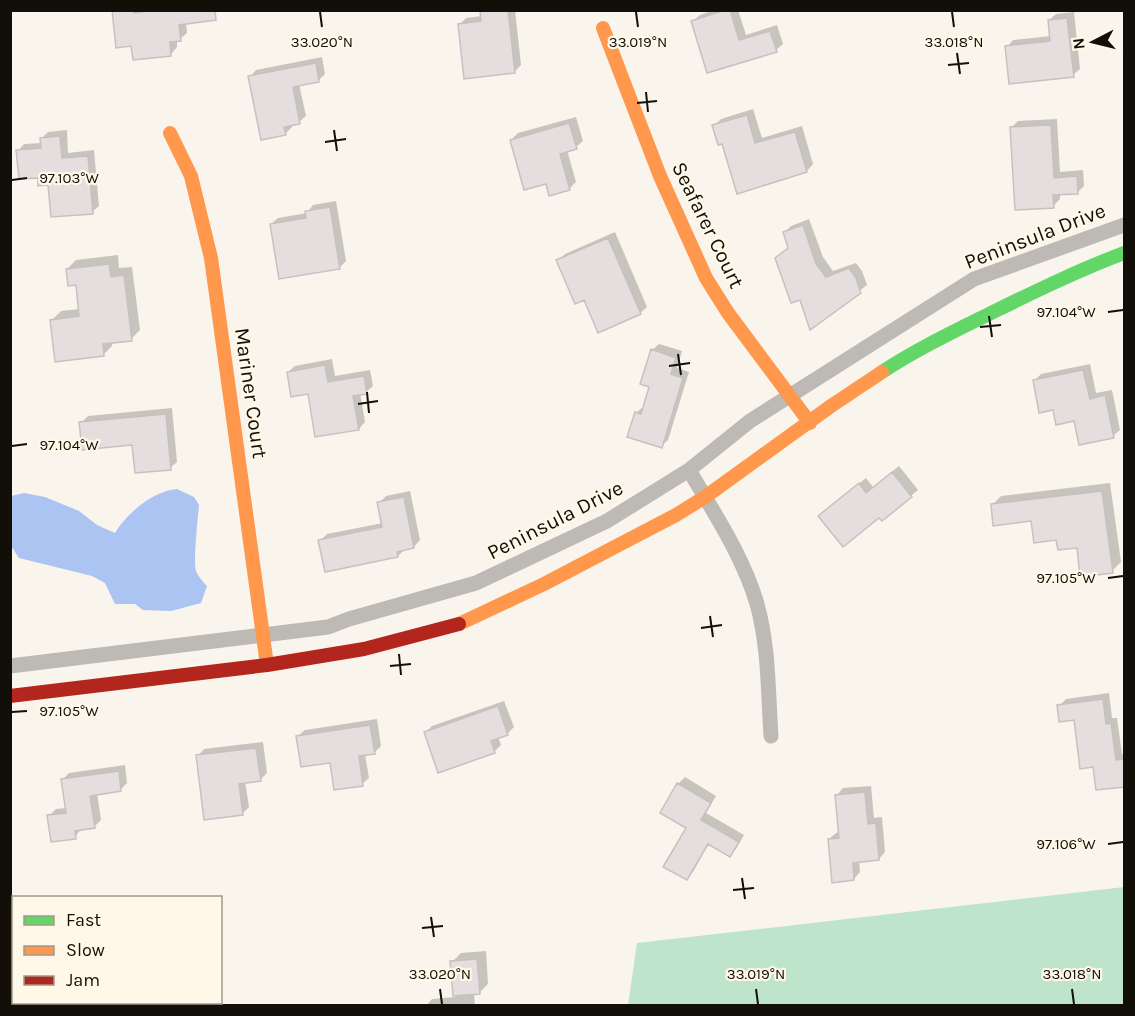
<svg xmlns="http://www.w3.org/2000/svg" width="1135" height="1016" font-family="Karla,sans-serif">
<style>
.green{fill:#bee5cc}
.water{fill:#abc4f2}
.shadow{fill:#0003}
.building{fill:#e4dfde;stroke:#c6c1c0;stroke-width:1.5}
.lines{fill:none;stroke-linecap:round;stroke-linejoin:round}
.street{stroke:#bdbab6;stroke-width:15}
.fast{stroke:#63d668;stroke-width:14}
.slow{stroke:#ff974d;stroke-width:14}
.jam{stroke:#b3261e;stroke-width:14}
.ticks{fill:none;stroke:#120f08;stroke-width:2}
.labels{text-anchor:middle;stroke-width:4.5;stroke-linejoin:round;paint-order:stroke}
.street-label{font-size:21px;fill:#120f08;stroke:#fff7e7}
.ticks-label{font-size:15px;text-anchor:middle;fill:#120f08;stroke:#fff7e7;stroke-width:4.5;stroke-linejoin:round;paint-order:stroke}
</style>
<rect width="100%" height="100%" fill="#f9f5ed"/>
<!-- green -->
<path class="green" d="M 1124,887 L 1124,1005 L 628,1005 L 637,943 Z"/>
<!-- water -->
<path class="water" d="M 177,489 L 194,497 L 199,505 C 198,517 193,562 196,571 C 198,576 203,582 207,586 L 201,603 L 171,611 L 143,610 L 135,604 L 115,604 L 105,583 L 92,576 L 19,558 L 11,546 L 11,496 L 24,493 L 45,497 L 79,511 L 97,525 L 115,533 C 127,513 153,491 177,489 Z"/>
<!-- shadow -->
<path class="shadow" d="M 113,10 L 198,10 L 186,23 L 187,33 L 180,39 L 177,40 L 177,47 L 171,54 L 132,45 Z
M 481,10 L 515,10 L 521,65 L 514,72 L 460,24 L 466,18 L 482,16 Z
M 714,10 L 738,10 L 746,35 L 777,25 L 783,44 L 776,50 L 708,71 L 693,21 L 700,15 Z
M 1074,12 L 1080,69 L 1073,75 L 1007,47 L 1013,40 L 1051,36 L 1049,20 L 1056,14 Z
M 322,57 L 325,74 L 319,80 L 299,84 L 306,116 L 299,122 L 291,124 L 292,127 L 285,134 L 250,77 L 256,70 Z
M 753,109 L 762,138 L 802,126 L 813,164 L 807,171 L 723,142 L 714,126 L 721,119 Z
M 576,117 L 583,141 L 576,147 L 567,150 L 576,182 L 569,189 L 547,182 L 511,140 L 518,133 Z
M 1057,119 L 1060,172 L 1083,170 L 1084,186 L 1077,193 L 1060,194 L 1060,199 L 1053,206 L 1011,128 L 1018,121 Z
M 67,130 L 68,153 L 94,150 L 99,206 L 92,212 L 39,176 L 18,151 L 24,144 L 42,143 L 41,139 L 48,132 Z
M 336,201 L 346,261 L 339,268 L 271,224 L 278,218 L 307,213 L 313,205 Z
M 809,219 L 823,257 L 833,271 L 856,263 L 862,271 L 867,285 L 811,327 L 785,232 L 791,226 Z
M 615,232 L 647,307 L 640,313 L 584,298 L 558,261 L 565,254 Z
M 118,255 L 119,268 L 132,267 L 140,330 L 131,339 L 112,342 L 112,346 L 103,355 L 52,320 L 61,311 L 80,309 L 77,284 L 67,269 L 76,260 Z
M 659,344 L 682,351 L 677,368 L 689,372 L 668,440 L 661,446 L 636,413 L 643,407 L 645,407 L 651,386 L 652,350 Z
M 332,359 L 335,376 L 370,370 L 373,386 L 366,392 L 360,393 L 365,422 L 359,429 L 309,392 L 288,372 L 295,366 Z
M 1090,364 L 1096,393 L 1112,390 L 1120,430 L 1113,436 L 1054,408 L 1034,381 L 1041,374 Z
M 172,408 L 177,462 L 170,468 L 133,444 L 81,423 L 88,416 Z
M 899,466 L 918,490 L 883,519 L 880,515 L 827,510 L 866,478 L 873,487 Z
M 1110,483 L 1121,562 L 1112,571 L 1078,546 L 1057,538 L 1032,520 L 992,505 L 1001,496 Z
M 410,491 L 420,540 L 414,547 L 405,549 L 398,556 L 320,541 L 327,534 L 383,523 L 379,503 L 386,496 Z
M 1109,693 L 1112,718 L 1117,718 L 1122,754 L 1124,754 L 1124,785 L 1094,765 L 1075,719 L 1059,706 L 1066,699 Z
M 504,701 L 514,727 L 507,734 L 498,737 L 501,745 L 494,752 L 425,733 L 432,726 Z
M 377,719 L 381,746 L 374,753 L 365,754 L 369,778 L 362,784 L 298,736 L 305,730 Z
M 263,742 L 267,773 L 260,780 L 245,781 L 249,807 L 242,814 L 198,756 L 204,749 Z
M 125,765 L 127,783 L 120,790 L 97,793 L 101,820 L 94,827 L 81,829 L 75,837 L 49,816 L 56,809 L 67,808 L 63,779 L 69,773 Z
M 685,777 L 716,796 L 706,813 L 744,835 L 736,849 L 730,855 L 709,843 L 693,872 L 686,878 L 688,828 L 678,784 Z
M 871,786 L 874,818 L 882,817 L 885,852 L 879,859 L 859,861 L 860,872 L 854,879 L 829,839 L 836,833 L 840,832 L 837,795 L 843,788 Z
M 486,951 L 488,984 L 479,993 L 474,993 L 475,1006 L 426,1006 L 432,999 L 455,997 L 452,962 L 461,953 Z"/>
<!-- building -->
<path class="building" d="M 112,10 L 134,10 L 134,13 L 155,10 L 215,10 L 216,20 L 179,25 L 181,41 L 170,42 L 171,56 L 133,60 L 131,46 L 116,48 Z
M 480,10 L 508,10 L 515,73 L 464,79 L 458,24 L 481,21 Z
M 725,10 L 730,10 L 739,40 L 770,31 L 777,52 L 707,73 L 691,21 Z
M 1067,18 L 1074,77 L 1009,84 L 1005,46 L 1050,41 L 1048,20 Z
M 316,63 L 319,82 L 293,87 L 300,124 L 284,127 L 286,135 L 261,140 L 248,76 Z
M 747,115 L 755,143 L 795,132 L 807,172 L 737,194 L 722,144 L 718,145 L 712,125 Z
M 569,123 L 577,149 L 560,154 L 570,190 L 549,196 L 546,184 L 524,190 L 510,140 Z
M 1051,125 L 1054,178 L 1077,176 L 1078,194 L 1053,195 L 1054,208 L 1015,210 L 1010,127 Z
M 60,136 L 62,158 L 88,156 L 93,214 L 51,217 L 48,185 L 38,186 L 38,178 L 19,179 L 16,150 L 41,148 L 40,138 Z
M 330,207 L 340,269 L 279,279 L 270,224 L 306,218 L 305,211 Z
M 803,225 L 816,264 L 826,277 L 849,268 L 856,278 L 861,293 L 810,330 L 800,300 L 791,303 L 775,258 L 788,248 L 783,232 Z
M 608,238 L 641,314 L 598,333 L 584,300 L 575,304 L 556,260 Z
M 109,264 L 111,277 L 124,275 L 132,341 L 103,344 L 104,356 L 55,362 L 50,320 L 79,316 L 76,285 L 68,286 L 66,269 Z
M 651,349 L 676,358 L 671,374 L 683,378 L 662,448 L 627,437 L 635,412 L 641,414 L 649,387 L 640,384 Z
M 325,365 L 328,382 L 364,376 L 367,394 L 353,396 L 359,430 L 315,437 L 308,394 L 291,397 L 287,372 Z
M 1083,370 L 1090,399 L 1105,395 L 1114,438 L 1079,445 L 1074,421 L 1056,425 L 1053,410 L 1039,413 L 1033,380 Z
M 166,414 L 171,470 L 135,473 L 132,445 L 82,450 L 79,422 Z
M 892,472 L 912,497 L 882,521 L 879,518 L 843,547 L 818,516 L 859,483 L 866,493 Z
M 1102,491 L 1113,573 L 1080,577 L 1077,548 L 1058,550 L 1056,540 L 1034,543 L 1031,521 L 993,526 L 991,504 Z
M 404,497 L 414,548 L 397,552 L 398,557 L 325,572 L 318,540 L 382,527 L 377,502 Z
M 1103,699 L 1106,724 L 1111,723 L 1116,760 L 1125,759 L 1125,787 L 1096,790 L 1093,767 L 1080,769 L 1074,720 L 1059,722 L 1057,705 Z
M 498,706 L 508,735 L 491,741 L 495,753 L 438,773 L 424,732 Z
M 370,725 L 375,754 L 359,756 L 363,786 L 334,790 L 330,763 L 301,767 L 296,736 Z
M 256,748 L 261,781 L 239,784 L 243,815 L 204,820 L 196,755 Z
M 119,771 L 121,791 L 90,796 L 95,828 L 75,831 L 76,839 L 51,842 L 47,815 L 66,813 L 61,779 Z
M 677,783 L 711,803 L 701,820 L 739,842 L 730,857 L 708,844 L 687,880 L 663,867 L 686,828 L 660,813 Z
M 865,792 L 868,824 L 876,823 L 879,860 L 853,863 L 854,880 L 832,883 L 828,839 L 839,838 L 835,795 Z
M 477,959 L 480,994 L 453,996 L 450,961 Z"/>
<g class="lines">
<!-- street -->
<path class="street" d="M 689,470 C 714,513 743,556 757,604 C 769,647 768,693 771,736
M 10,666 L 328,627 L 349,619 L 476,583 L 607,521 L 689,470 L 750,421 L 974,279 L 1124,225"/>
<!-- fast -->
<path class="fast" d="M 882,372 C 917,349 955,331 993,312 C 1036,291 1079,270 1124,253"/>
<!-- slow -->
<path class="slow" d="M 603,28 L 660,176 L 706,278 L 728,313 L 810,423
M 170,133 L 191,176 L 211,258 L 267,665
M 459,624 L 544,584 L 676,515 L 705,497 L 831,406 L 882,372"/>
<!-- jam -->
<path class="jam" d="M 10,696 L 267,665 L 364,649 L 459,624"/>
</g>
<!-- ticks -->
<path class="ticks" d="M 320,12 L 322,27M 636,12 L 638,27M 952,12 L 954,27M 957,53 L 960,74M 948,65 L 969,63M 646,92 L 648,112M 637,103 L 657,101M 334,130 L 337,151M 325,142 L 346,139M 12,180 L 27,178M 1108,312 L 1123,310M 989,316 L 992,337M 980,327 L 1001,325M 678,354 L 681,375M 669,366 L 690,363M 367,392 L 369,413M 358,404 L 378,401M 12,446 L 27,444M 1108,578 L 1123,576M 710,616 L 713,637M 701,628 L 722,625M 399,654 L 401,675M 390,666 L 411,664M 12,712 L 27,711M 1108,844 L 1123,842M 742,878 L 745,899M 733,890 L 754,888M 431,917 L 434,937M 422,928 L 443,926M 440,989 L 442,1004M 756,989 L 758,1004M 1072,989 L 1074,1004"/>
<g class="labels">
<!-- street labels -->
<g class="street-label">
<text transform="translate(708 225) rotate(64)" y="7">Seafarer Court</text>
<text transform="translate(1035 236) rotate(-21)" y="7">Peninsula Drive</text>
<text transform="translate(251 393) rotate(82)" y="7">Mariner Court</text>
<text transform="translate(555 520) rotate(-27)" y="7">Peninsula Drive</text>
</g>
</g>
<g class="ticks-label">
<text x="322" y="47">33.020°N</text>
<text x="638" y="47">33.019°N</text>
<text x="954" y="47">33.018°N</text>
<text x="69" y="183">97.103°W</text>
<text x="1066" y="317">97.104°W</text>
<text x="69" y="450">97.104°W</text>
<text x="1066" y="583">97.105°W</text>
<text x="69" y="716">97.105°W</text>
<text x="1066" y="849">97.106°W</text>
<text x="440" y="979">33.020°N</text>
<text x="756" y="979">33.019°N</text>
<text x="1072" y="979">33.018°N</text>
</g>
<!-- border -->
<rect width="1135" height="1016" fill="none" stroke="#120f08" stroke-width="24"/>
<!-- legend -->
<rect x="12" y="896" width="210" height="108" fill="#fff7e7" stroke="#a09a8e" stroke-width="1.5"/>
<rect x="24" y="916" width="30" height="9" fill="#63d668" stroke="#a09a8e" stroke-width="1.5"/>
<text x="66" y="926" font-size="18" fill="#120f08">Fast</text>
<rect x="24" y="946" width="30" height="9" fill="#ff974d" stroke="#a09a8e" stroke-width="1.5"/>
<text x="66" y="956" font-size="18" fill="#120f08">Slow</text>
<rect x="24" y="976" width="30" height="9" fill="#b3261e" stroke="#a09a8e" stroke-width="1.5"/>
<text x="66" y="986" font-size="18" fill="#120f08">Jam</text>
<!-- north arrow -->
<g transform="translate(1093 42) rotate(263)" stroke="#fff7e7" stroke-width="4.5" paint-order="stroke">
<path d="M0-4.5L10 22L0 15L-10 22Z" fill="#120f08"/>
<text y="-9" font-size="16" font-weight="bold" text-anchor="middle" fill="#120f08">N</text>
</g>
</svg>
